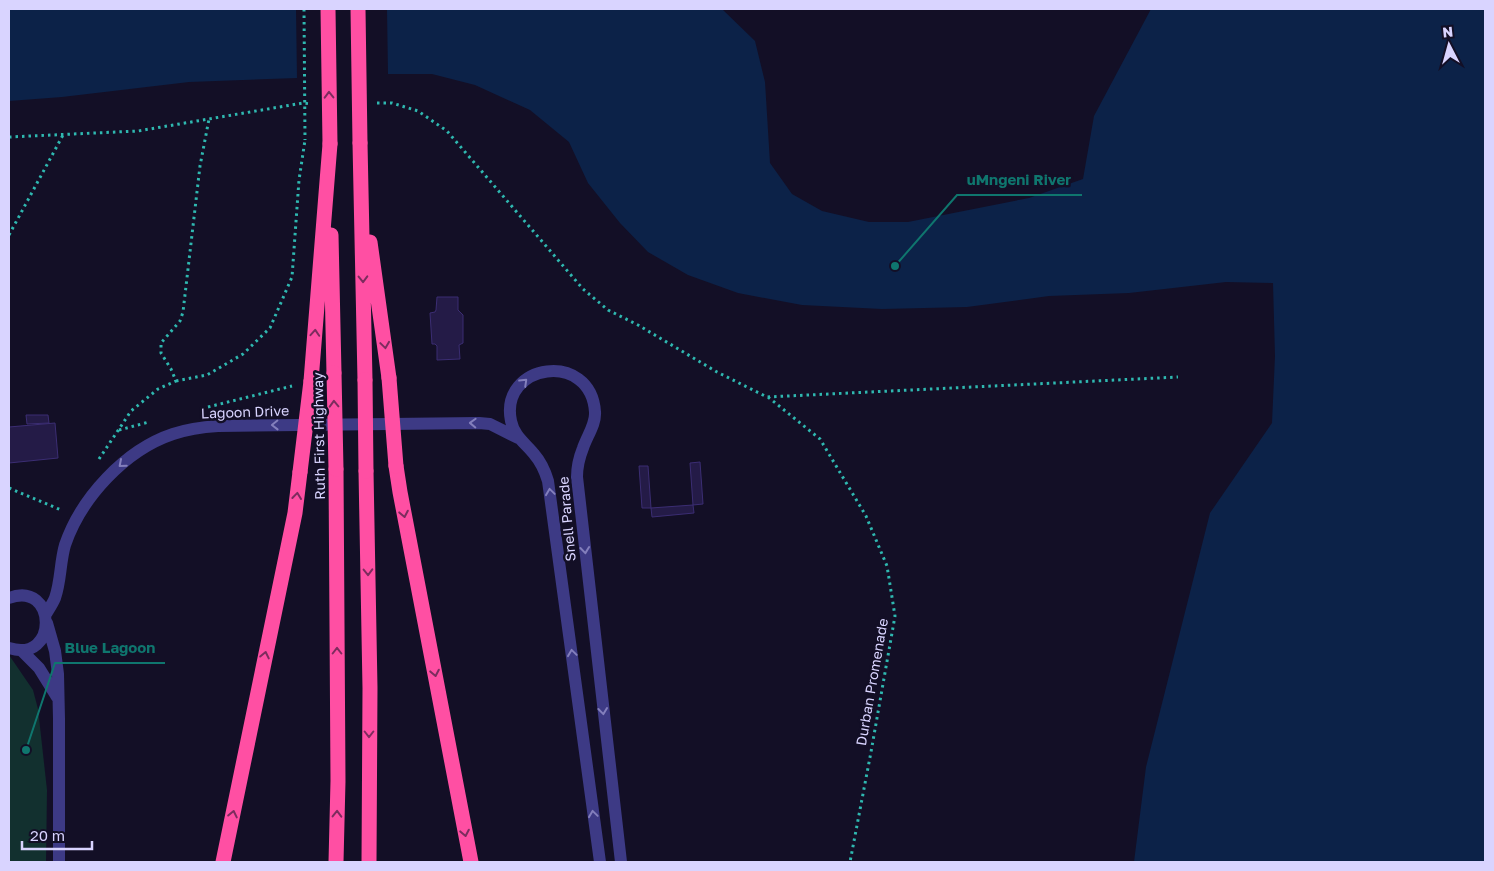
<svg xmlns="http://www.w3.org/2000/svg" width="1494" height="871" font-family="'Golos Text',sans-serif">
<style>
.green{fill:#12302f}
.water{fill:#0c2248}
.building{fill:#241b47;stroke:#3b2d73}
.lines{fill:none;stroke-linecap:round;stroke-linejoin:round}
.path{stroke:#2fb8b0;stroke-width:3;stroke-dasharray:2.5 4;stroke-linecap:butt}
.minor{stroke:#3d3a85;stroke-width:12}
.motorway{stroke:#ff4fa3;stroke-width:15}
.path-bridge{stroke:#2fb8b0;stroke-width:3;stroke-dasharray:2.5 4;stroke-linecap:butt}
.motorway-bridge{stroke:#ff4fa3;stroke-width:15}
.oneway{stroke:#7d2c5e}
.oneway2{stroke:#837fbc}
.labels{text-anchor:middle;stroke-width:5;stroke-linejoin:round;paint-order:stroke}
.street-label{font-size:14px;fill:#d9d4ff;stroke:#130f26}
.leader{fill:none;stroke:#0f766e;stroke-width:2}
.callout-dot{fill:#0f766e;stroke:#130f26;stroke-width:2}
.callout-label{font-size:15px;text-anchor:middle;font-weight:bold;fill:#0f766e;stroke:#130f26;stroke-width:5;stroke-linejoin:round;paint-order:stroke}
</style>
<rect width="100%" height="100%" fill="#130f26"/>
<!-- green -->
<path class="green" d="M 9,655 L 33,690 L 38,709 L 47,790 L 46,862 L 9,862 Z"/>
<!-- water -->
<path class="water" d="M 9,9 L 296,9 L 297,78 L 189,82 L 62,97 L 9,101 Z
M 387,9 L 722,9 L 755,41 L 765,82 L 770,163 L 792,194 L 822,211 L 869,222 L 908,222 L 1029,198 L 1083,179 L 1094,116 L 1151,9 L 1485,9 L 1485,862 L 1134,862 L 1146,767 L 1210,513 L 1272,423 L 1275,356 L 1273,283 L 1226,282 L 1129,293 L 1049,296 L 967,307 L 882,309 L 802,305 L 738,293 L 688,275 L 648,252 L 620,223 L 588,183 L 569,142 L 530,110 L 475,85 L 432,74 L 388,74 Z"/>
<!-- building -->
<path class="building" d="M 437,297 L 458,297 L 458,310 L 463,315 L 463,343 L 459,345 L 460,359 L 437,360 L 437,346 L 435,344 L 432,344 L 430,313 L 435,312 L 436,310 Z
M 26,415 L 48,415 L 49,423 L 27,424 Z
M 55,423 L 58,458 L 9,463 L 9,427 Z
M 700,462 L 703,504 L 693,505 L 690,463 Z
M 639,466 L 648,466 L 651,508 L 642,508 Z
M 693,505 L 694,513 L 652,517 L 651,508 Z"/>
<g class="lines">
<!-- path -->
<path class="path" d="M 377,103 L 392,103 L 418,111 L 447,131 L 583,289 L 608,310 L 638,325 L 717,372 L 767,397 L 1178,377
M 9,137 L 138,131 L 303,103 L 311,104
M 9,235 L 63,135
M 176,381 L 207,375 L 243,354 L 270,328 L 292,277 L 299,180 L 305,140
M 768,397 L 820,439 L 866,516 L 887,566 L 895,616 L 871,752 L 850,862
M 208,407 L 292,386
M 119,430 L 149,422
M 99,459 L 131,411 L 158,389 L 176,381 L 171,369 L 161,353 L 161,343 L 180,321 L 183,312 L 200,166 L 209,119
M 9,488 L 61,510"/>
<!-- minor -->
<path class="minor" d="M 9,598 C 57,580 59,664 9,648
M 46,614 C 49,609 53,603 55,598 C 61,581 60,562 65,545 C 81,498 125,450 173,434 C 188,429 203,427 218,426 L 479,423 L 490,424 L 518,438
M 47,623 L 55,651 L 58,674 L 59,719 L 59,862
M 21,650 L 39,668 L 57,697
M 600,862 L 548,481 C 545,471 541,462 534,454 C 525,443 514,436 511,421 C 499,363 591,350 595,412 C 596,424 587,436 583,448 C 579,458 577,467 577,477 L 621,862"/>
<!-- motorway -->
<path class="motorway" d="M 360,143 L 365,380
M 331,235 L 334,373
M 370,242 L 389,378
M 311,381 L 330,144
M 396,466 L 400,492 L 471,862
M 366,471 L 370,688 L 369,862
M 223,862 L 295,513 L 300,472
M 336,862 L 338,781 L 336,469"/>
<!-- path-bridge -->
<path class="path-bridge" d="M 304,9 L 305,140"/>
<!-- motorway-bridge -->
<path class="motorway-bridge" d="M 328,9 L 330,144
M 358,9 L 360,143
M 334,373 L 336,469
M 389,378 L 396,466
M 365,380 L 366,471
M 300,472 L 311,381"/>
</g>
<!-- one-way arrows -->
<defs><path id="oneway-chevron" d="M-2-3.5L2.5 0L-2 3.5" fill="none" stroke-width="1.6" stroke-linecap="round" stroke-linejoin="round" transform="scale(1.25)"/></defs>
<g class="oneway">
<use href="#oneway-chevron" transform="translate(329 95) rotate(-91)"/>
<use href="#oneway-chevron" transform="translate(363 279) rotate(89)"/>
<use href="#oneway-chevron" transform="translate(315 333) rotate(-86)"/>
<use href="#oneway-chevron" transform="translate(385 345) rotate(82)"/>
<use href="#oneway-chevron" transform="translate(334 404) rotate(-92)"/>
<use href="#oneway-chevron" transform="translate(297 496) rotate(-83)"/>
<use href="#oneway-chevron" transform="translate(404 514) rotate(79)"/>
<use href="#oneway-chevron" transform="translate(368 572) rotate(89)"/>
<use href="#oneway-chevron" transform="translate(337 651) rotate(-90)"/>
<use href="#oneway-chevron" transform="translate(265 655) rotate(-78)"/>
<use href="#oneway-chevron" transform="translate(435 673) rotate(79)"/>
<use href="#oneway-chevron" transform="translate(369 734) rotate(90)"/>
<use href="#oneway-chevron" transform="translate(233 814) rotate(-78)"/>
<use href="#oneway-chevron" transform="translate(337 814) rotate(-89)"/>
<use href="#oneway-chevron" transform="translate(465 833) rotate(79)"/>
</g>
<g class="oneway2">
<use href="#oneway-chevron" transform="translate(524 382) rotate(-44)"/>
<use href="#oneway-chevron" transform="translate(473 423) rotate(-178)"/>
<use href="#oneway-chevron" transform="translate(275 425) rotate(179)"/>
<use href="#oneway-chevron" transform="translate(122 464) rotate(139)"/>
<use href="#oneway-chevron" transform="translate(550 492) rotate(-98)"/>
<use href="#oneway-chevron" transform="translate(585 550) rotate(84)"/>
<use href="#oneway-chevron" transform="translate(572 653) rotate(-98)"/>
<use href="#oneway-chevron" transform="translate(603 711) rotate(83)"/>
<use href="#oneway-chevron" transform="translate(593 814) rotate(-98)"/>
</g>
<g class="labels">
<!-- street labels -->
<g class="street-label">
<text transform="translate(245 412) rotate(-2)" y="5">Lagoon Drive</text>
<text transform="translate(319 436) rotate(-91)" y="5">Ruth First Highway</text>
<text transform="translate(567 519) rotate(-95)" y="5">Snell Parade</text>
<text transform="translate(872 682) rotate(-80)" y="5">Durban Promenade</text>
</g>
</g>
<!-- callouts -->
<path class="leader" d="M895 266L957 195H1082M26 750L55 663H165"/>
<g class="callout-dot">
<circle cx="895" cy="266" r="5"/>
<circle cx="26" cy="750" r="5"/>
</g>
<g class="callout-label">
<text x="1019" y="185">uMngeni River</text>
<text x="110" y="653">Blue Lagoon</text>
</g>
<!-- border -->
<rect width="1494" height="871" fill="none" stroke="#d9d4ff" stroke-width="20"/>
<!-- north arrow -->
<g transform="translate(1449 45) rotate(354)" stroke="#130f26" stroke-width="4" paint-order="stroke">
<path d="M0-4L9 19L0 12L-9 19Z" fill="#d9d4ff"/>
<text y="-8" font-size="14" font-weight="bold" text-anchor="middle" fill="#d9d4ff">N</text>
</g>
<!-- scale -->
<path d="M22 841v8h70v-8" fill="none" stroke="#d9d4ff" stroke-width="2.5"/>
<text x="30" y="841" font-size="15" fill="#d9d4ff" stroke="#130f26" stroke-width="4" paint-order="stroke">20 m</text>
</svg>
